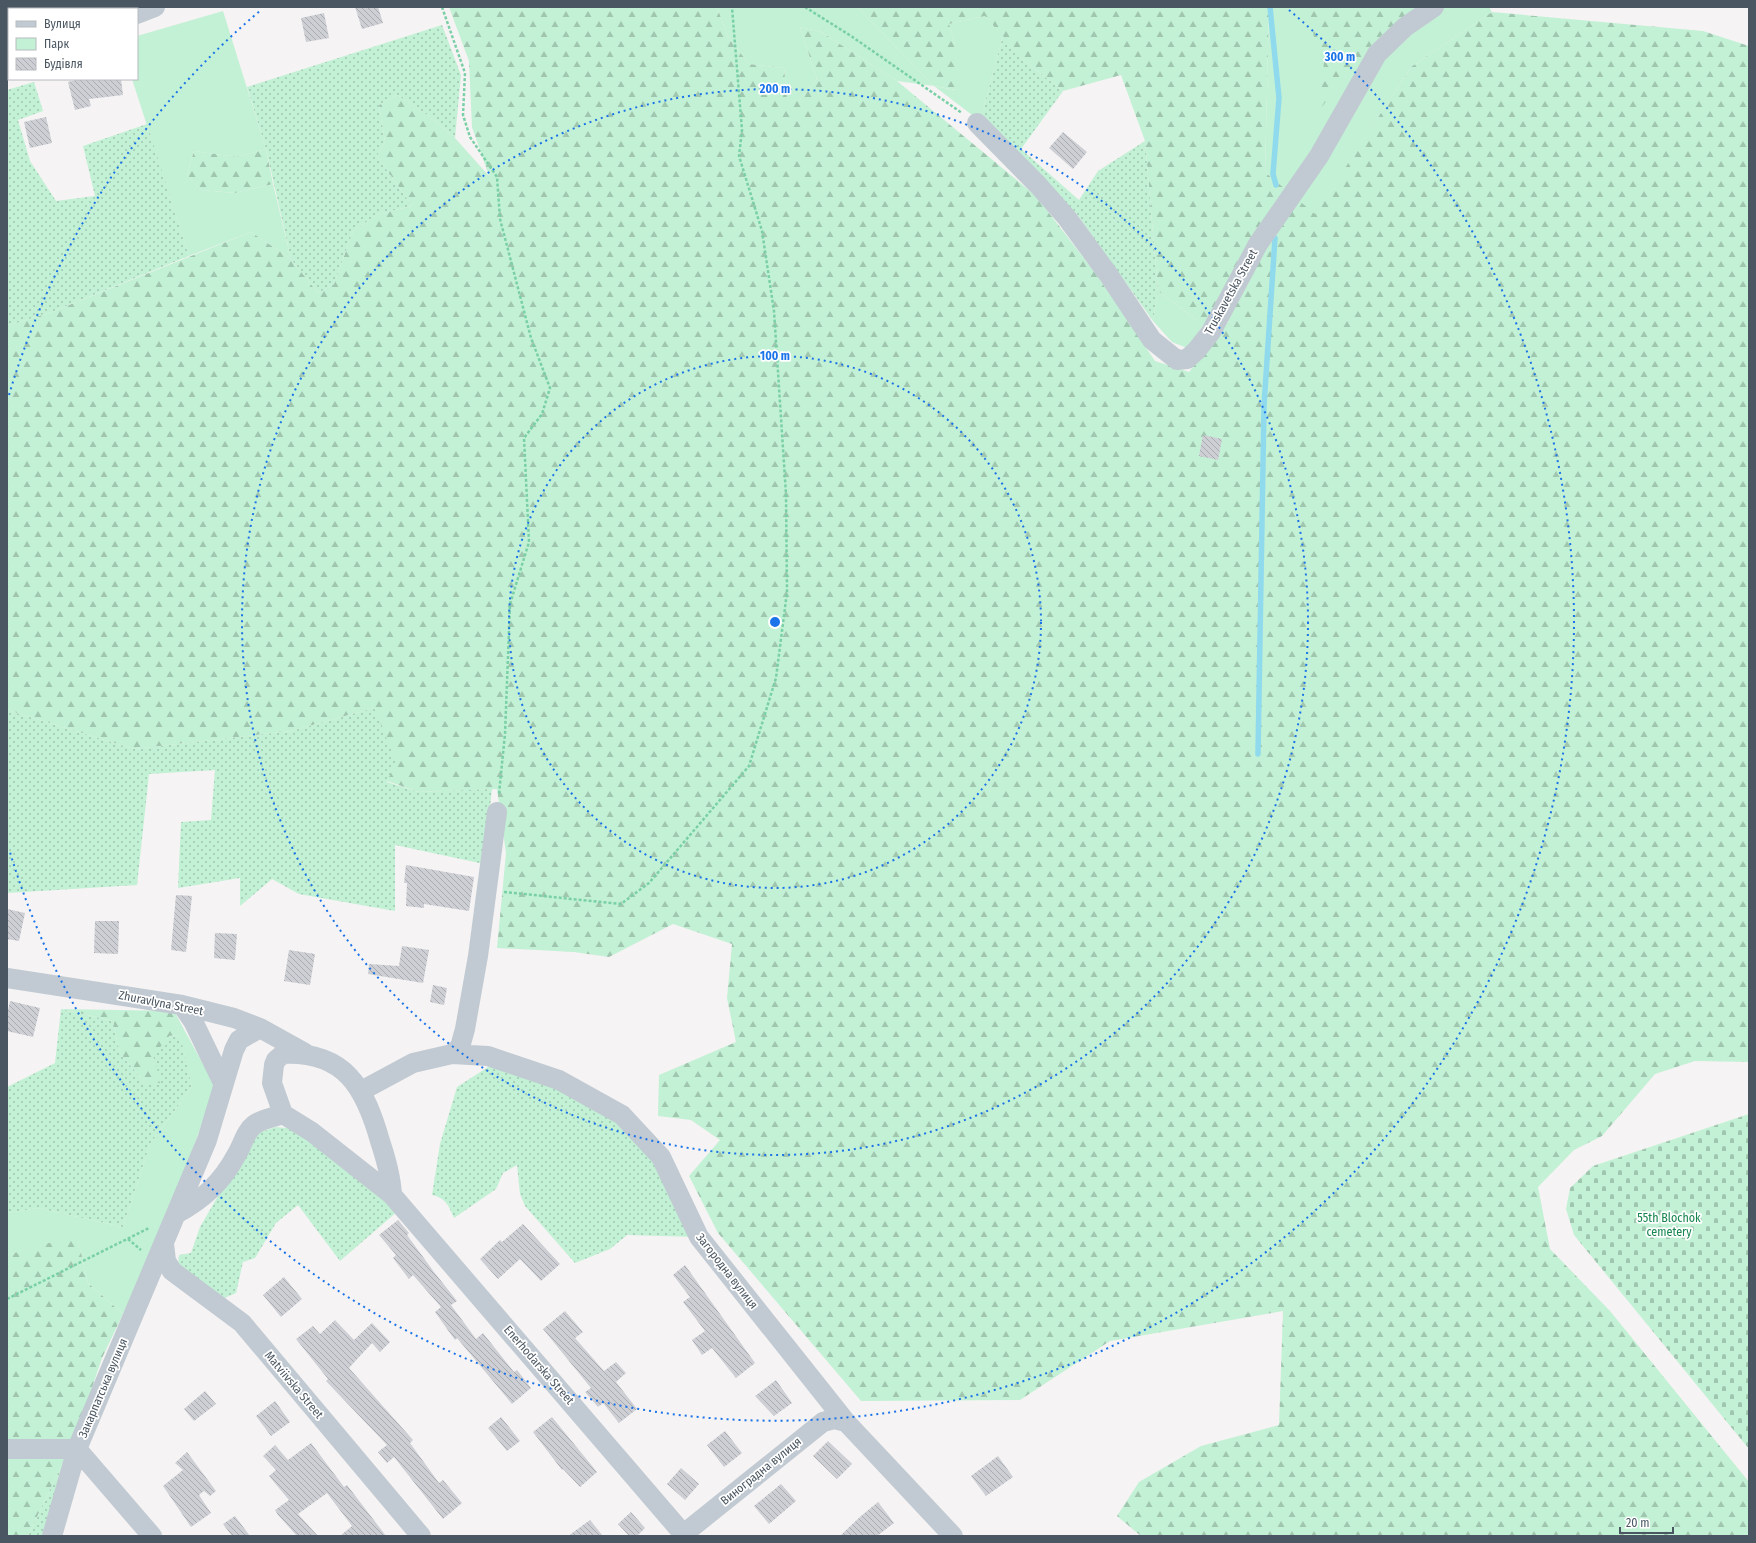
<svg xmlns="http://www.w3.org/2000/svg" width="1756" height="1543" font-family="'Fira Sans Condensed',sans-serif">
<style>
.green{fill:#c3f1d5}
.forest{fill:url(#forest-firs)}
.cemetery{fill:url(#cemetery-stones)}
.garden{fill:url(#garden-dots)}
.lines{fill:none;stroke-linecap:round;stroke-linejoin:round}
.stream{stroke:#90daee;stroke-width:5.5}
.building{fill:url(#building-back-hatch)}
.path{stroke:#7ad0a6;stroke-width:2.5;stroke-dasharray:3 2;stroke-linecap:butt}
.street{stroke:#c1cad2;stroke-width:20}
.ring{fill:none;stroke:#1a73e8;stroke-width:2;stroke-dasharray:2 4}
.labels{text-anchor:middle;stroke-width:3.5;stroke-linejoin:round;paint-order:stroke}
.street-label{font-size:12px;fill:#4a5661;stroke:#fff}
.park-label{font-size:12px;fill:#17864f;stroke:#fff}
.centre{fill:#1a73e8;stroke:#fff;stroke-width:2}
.ring-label{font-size:12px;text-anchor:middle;font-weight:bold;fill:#1a73e8;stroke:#fff;stroke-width:3.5;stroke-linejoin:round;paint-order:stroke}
</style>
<defs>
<pattern id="forest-firs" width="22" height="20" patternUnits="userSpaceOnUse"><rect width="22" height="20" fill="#c3f1d5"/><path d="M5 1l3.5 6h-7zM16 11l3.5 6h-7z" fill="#a0c6b0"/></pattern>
<pattern id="cemetery-stones" width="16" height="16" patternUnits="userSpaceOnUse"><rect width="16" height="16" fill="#c3f1d5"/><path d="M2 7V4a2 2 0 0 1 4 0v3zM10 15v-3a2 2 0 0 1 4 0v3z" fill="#a0c6b0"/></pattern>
<pattern id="garden-dots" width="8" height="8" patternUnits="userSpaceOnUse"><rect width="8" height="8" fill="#c3f1d5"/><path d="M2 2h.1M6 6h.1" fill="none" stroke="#a0c6b0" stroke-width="1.8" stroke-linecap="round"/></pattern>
<pattern id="building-back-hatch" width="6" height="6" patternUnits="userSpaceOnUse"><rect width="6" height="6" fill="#cdcfd5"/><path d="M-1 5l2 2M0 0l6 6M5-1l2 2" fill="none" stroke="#a8abb0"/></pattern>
</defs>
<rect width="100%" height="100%" fill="#f5f3f3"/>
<!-- green -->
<path class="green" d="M 717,7 L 857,7 L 934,86 L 955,90 L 956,48 L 949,24 L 985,16 L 1003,36 L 980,121 L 934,86 L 897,81 L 821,32 L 800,27 L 817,79 L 799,101 L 787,100 L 784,68 L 749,64 L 728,37 Z
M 1269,7 L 1489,7 L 1492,12 L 1411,67 L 1315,215 L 1265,172 Z
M 223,11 L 266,149 L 237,157 L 194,151 L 187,175 L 201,190 L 235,193 L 273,184 L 291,259 L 251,232 L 189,256 L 132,79 L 137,79 L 137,36 Z
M 1158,291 L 1197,320 L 1207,320 L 1187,348 L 1172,342 L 1153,321 Z
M 174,1011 L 215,1086 L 167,1223 L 123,1314 L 88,1283 L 77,1236 L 7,1255 L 7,1213 L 38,1208 L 123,1227 L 150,1144 L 192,1087 Z"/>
<!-- forest -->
<path class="forest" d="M 449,7 L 717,7 L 728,37 L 749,64 L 784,68 L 787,99 L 799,101 L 817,79 L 800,27 L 821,32 L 897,81 L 1036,196 L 1096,274 L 1155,361 L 1189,372 L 1229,321 L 1197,320 L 1158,291 L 1145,141 L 1121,75 L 1063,91 L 1022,59 L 985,16 L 949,24 L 956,48 L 956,90 L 934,86 L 857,7 L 1269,7 L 1265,172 L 1315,214 L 1411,67 L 1492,12 L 1703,31 L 1749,46 L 1749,1062 L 1695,1061 L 1655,1074 L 1602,1136 L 1574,1150 L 1538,1187 L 1550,1249 L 1610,1311 L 1749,1482 L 1749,1536 L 1141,1536 L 1117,1516 L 1139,1482 L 1201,1446 L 1279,1425 L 1283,1311 L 1110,1341 L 1020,1400 L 861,1401 L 718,1233 L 689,1176 L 720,1140 L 691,1120 L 658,1116 L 659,1075 L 736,1042 L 727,998 L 732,944 L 673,924 L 609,957 L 574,952 L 497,948 L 506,853 L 497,789 L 419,792 L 387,781 L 374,708 L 291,731 L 134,749 L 7,710 L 7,326 L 54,311 L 251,232 L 291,259 L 318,293 L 334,284 L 353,231 L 378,214 L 412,206 L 377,156 L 385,142 L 379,105 L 397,95 L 429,116 L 455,138 L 489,176 L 472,127 L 469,61 Z
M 1309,7 L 1417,7 L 1376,40 L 1320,109 L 1324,61 L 1314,38 Z
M 266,149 L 273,184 L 235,193 L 201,190 L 187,175 L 194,151 L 237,157 Z
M 61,1009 L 174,1011 L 180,1035 L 169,1036 L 161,1083 L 145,1083 L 119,1052 L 113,1021 Z
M 77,1235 L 88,1283 L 123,1314 L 102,1358 L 73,1444 L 7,1444 L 7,1255 Z
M 7,1453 L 67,1454 L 28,1536 L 7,1536 Z"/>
<!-- cemetery -->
<path class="cemetery" d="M 1749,1114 L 1749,1449 L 1574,1235 L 1566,1209 L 1570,1188 L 1593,1166 Z"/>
<!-- garden -->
<path class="garden" d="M 442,25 L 461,75 L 455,138 L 429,116 L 397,95 L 379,105 L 385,142 L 377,156 L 412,206 L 378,214 L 353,231 L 334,284 L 318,293 L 291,259 L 266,149 L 247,87 Z
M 1003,36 L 1022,59 L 1063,91 L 1021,149 L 1079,200 L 1098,171 L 1145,141 L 1158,291 L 1153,321 L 1076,213 L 980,121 Z
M 34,82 L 43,111 L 18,120 L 30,161 L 56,201 L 95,196 L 83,146 L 147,124 L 189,256 L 54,311 L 7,326 L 7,90 Z
M 374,708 L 396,761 L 387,782 L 419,792 L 492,789 L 484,864 L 395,845 L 395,911 L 299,894 L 272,879 L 240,906 L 240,878 L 178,888 L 181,822 L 211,820 L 215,770 L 149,774 L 137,885 L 7,893 L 7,710 L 134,749 L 291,731 Z
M 61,1009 L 113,1021 L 119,1052 L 145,1083 L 161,1083 L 153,1055 L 170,1036 L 180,1035 L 192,1087 L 150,1144 L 123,1227 L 38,1208 L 7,1213 L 7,1087 L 55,1063 Z
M 496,1062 L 621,1117 L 658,1159 L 696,1237 L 627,1235 L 610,1249 L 575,1263 L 525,1206 L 520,1194 L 517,1165 L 503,1173 L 496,1189 L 454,1218 C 449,1206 446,1198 432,1195 L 440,1144 L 457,1087 Z
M 276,1127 L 296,1129 L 399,1210 L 340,1261 L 298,1205 L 276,1223 L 255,1258 L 243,1262 L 236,1293 L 222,1299 L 178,1266 L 179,1255 L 191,1253 L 200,1227 L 252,1138 L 260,1132 Z
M 67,1454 L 45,1536 L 28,1536 Z"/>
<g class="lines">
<!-- stream -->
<path class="stream" d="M 1270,7 L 1279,98 L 1273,174 L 1276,185
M 1258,754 L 1264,406 L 1275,238"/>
</g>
<!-- building -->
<path class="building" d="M 355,7 L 378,7 L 383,23 L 362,29 Z
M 324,13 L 329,38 L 306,42 L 301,18 Z
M 80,79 L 121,79 L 123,95 L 89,99 L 91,106 L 75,110 L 68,82 Z
M 46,117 L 52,143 L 30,148 L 24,122 Z
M 1063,132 L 1087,152 L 1073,169 L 1049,148 Z
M 1203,435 L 1222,439 L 1218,460 L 1199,456 Z
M 406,865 L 474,877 L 469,911 L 424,904 L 424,908 L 406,906 L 407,883 L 404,883 Z
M 176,895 L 192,896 L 186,952 L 171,950 Z
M 7,909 L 25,913 L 19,941 L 7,939 Z
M 95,921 L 119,921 L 118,954 L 94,953 Z
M 215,933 L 237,934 L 235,960 L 214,958 Z
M 402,946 L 429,950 L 423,983 L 368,974 L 369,964 L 399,966 Z
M 289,950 L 315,954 L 310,985 L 284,981 Z
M 433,985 L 447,988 L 444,1005 L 430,1002 Z
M 10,1001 L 40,1008 L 33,1037 L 7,1031 L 7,1015 Z
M 398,1220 L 409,1233 L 407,1235 L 434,1272 L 457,1301 L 451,1305 L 476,1339 L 483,1333 L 514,1372 L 517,1370 L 531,1388 L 512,1404 L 457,1338 L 455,1340 L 435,1312 L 441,1307 L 413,1275 L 409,1279 L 393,1258 L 396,1255 L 379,1235 Z
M 523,1224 L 560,1264 L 541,1281 L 520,1259 L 498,1279 L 480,1259 L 500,1240 L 502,1242 Z
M 685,1265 L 755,1363 L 736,1378 L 712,1348 L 702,1355 L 692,1340 L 705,1331 L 683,1302 L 690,1297 L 673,1275 Z
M 284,1277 L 302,1299 L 281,1317 L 263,1295 Z
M 565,1311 L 583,1332 L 575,1338 L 604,1371 L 616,1362 L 626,1373 L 616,1382 L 637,1409 L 619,1423 L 603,1403 L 598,1407 L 585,1392 L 591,1388 L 543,1329 Z
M 335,1320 L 354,1340 L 372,1323 L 390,1342 L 380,1352 L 372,1343 L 349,1368 L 413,1440 L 410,1443 L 439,1483 L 443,1480 L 462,1503 L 443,1519 L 394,1457 L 387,1463 L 378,1452 L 387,1445 L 326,1381 L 328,1379 L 296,1339 L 313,1326 L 320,1334 Z
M 776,1380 L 792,1403 L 774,1416 L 755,1396 Z
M 205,1391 L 216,1404 L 194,1421 L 184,1409 Z
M 275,1401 L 290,1422 L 271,1436 L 256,1416 Z
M 501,1417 L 520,1441 L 507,1451 L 488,1428 Z
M 552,1417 L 597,1472 L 580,1487 L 563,1469 L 562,1470 L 533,1432 Z
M 725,1431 L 742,1453 L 724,1467 L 707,1445 Z
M 828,1441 L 852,1464 L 837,1479 L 813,1456 Z
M 311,1443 L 344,1487 L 347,1485 L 386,1536 L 340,1536 L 352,1526 L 327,1493 L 298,1514 L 318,1536 L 297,1536 L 278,1515 L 275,1510 L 289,1500 L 269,1476 L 276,1470 L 263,1456 L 275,1445 L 288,1460 Z
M 187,1452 L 216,1491 L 210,1496 L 204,1491 L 199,1495 L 211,1513 L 191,1527 L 163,1486 L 183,1470 L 175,1463 Z
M 998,1456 L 1013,1477 L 986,1496 L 971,1476 Z
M 681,1468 L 699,1484 L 685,1500 L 667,1484 Z
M 781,1484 L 796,1501 L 769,1524 L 754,1506 Z
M 878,1502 L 894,1523 L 877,1536 L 840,1536 L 861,1516 Z
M 631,1512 L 645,1528 L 637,1536 L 629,1536 L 618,1524 Z
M 235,1516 L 250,1536 L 232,1536 L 223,1524 Z
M 590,1520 L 603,1536 L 568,1536 Z"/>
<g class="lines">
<!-- path -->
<path class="path" d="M 442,7 L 465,73 L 463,115 L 470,137 L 497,177 L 500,219 L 531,338 L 550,388 L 542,414 L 524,438 L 529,542 L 510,604 L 505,734 L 499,794
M 805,7 L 851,36 L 962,113
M 504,892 L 621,904 L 649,883 L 749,766 L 776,678 L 787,592 L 786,494 L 774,311 L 762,231 L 739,156 L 742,130 L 732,7
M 128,1239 L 141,1250
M 7,1299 L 149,1228"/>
<!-- street -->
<path class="street" d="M 137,14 L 155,7
M 7,60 L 9,60
M 977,123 L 1038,185 L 1067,218 L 1108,274 L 1152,340 L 1177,360 L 1187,359 L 1196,351 L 1211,332 L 1258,244 L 1319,156 L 1377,54 L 1405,27 L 1434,7
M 7,978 L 182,1005 L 234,1018 L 260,1028 L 305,1053
M 182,1005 L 193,1021 L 223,1083
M 452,1054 L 488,1056 L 559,1080 L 622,1115 L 661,1157 L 699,1237 L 846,1422 L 953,1536
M 361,1091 L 413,1063 L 452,1054 L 460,1047 L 465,1029 L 478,956 L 497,812
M 392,1195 C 391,1176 386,1159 380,1141 C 365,1088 345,1051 283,1054 L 276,1060 L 274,1065 L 272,1083 L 283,1114 L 312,1132 L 392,1195 L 685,1536
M 176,1214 C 204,1199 222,1182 237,1154 C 243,1144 245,1132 254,1125 C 263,1118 273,1118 283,1114
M 164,1244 L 166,1261 L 172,1271 L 242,1323 L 421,1536
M 7,1449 L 77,1449 L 152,1536
M 52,1536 L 77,1449 L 207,1140 L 234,1050 L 239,1040 L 260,1028
M 681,1536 L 823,1422 L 834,1419 L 846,1422"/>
</g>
<!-- distance rings -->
<g class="ring">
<circle cx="775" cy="622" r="266"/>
<circle cx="775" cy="622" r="533"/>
<path d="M9 395A799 799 0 0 1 261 10M1289 10A799 799 0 1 1 9 849"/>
</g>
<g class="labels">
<!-- street labels -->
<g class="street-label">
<text transform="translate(1231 292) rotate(-61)" y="4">Truskavetska Street</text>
<text transform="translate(161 1003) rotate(11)" y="4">Zhuravlyna Street</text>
<text transform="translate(727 1271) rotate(52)" y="4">Загородна вулиця</text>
<text transform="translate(539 1365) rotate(49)" y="4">Enerhodarska Street</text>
<text transform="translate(294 1385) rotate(50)" y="4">Matviivska Street</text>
<text transform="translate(103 1388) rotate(-67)" y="4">Закарпатська вулиця</text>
<text transform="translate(761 1471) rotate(-39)" y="4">Виноградна вулиця</text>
</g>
<!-- park labels -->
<g class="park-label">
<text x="1669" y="1222">55th Blochok<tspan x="1669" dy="14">cemetery</tspan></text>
</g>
</g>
<circle cx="775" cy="622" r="6" class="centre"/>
<g class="ring-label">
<text x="1340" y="61">300 m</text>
<text x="775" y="93">200 m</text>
<text x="775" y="360">100 m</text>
</g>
<!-- border -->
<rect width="1756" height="1543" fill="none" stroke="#4a5661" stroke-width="16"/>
<!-- legend -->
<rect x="8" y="8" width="130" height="72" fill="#ffffff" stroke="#b7bbc0"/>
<rect x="16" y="21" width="20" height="6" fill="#c1cad2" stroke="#b7bbc0"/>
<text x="44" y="28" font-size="12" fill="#4a5661">Вулиця</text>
<rect x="16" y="38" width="20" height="12" fill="#c3f1d5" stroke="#b7bbc0"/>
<text x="44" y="48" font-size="12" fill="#4a5661">Парк</text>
<rect x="16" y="58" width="20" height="12" fill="url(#building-back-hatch)" stroke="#b7bbc0"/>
<text x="44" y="68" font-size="12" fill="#4a5661">Будівля</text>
<!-- scale -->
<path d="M1620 1527v6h53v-6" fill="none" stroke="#4a5661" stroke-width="2"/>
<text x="1626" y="1527" font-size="12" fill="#4a5661" stroke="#ffffff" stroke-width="3" paint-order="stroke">20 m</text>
</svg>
